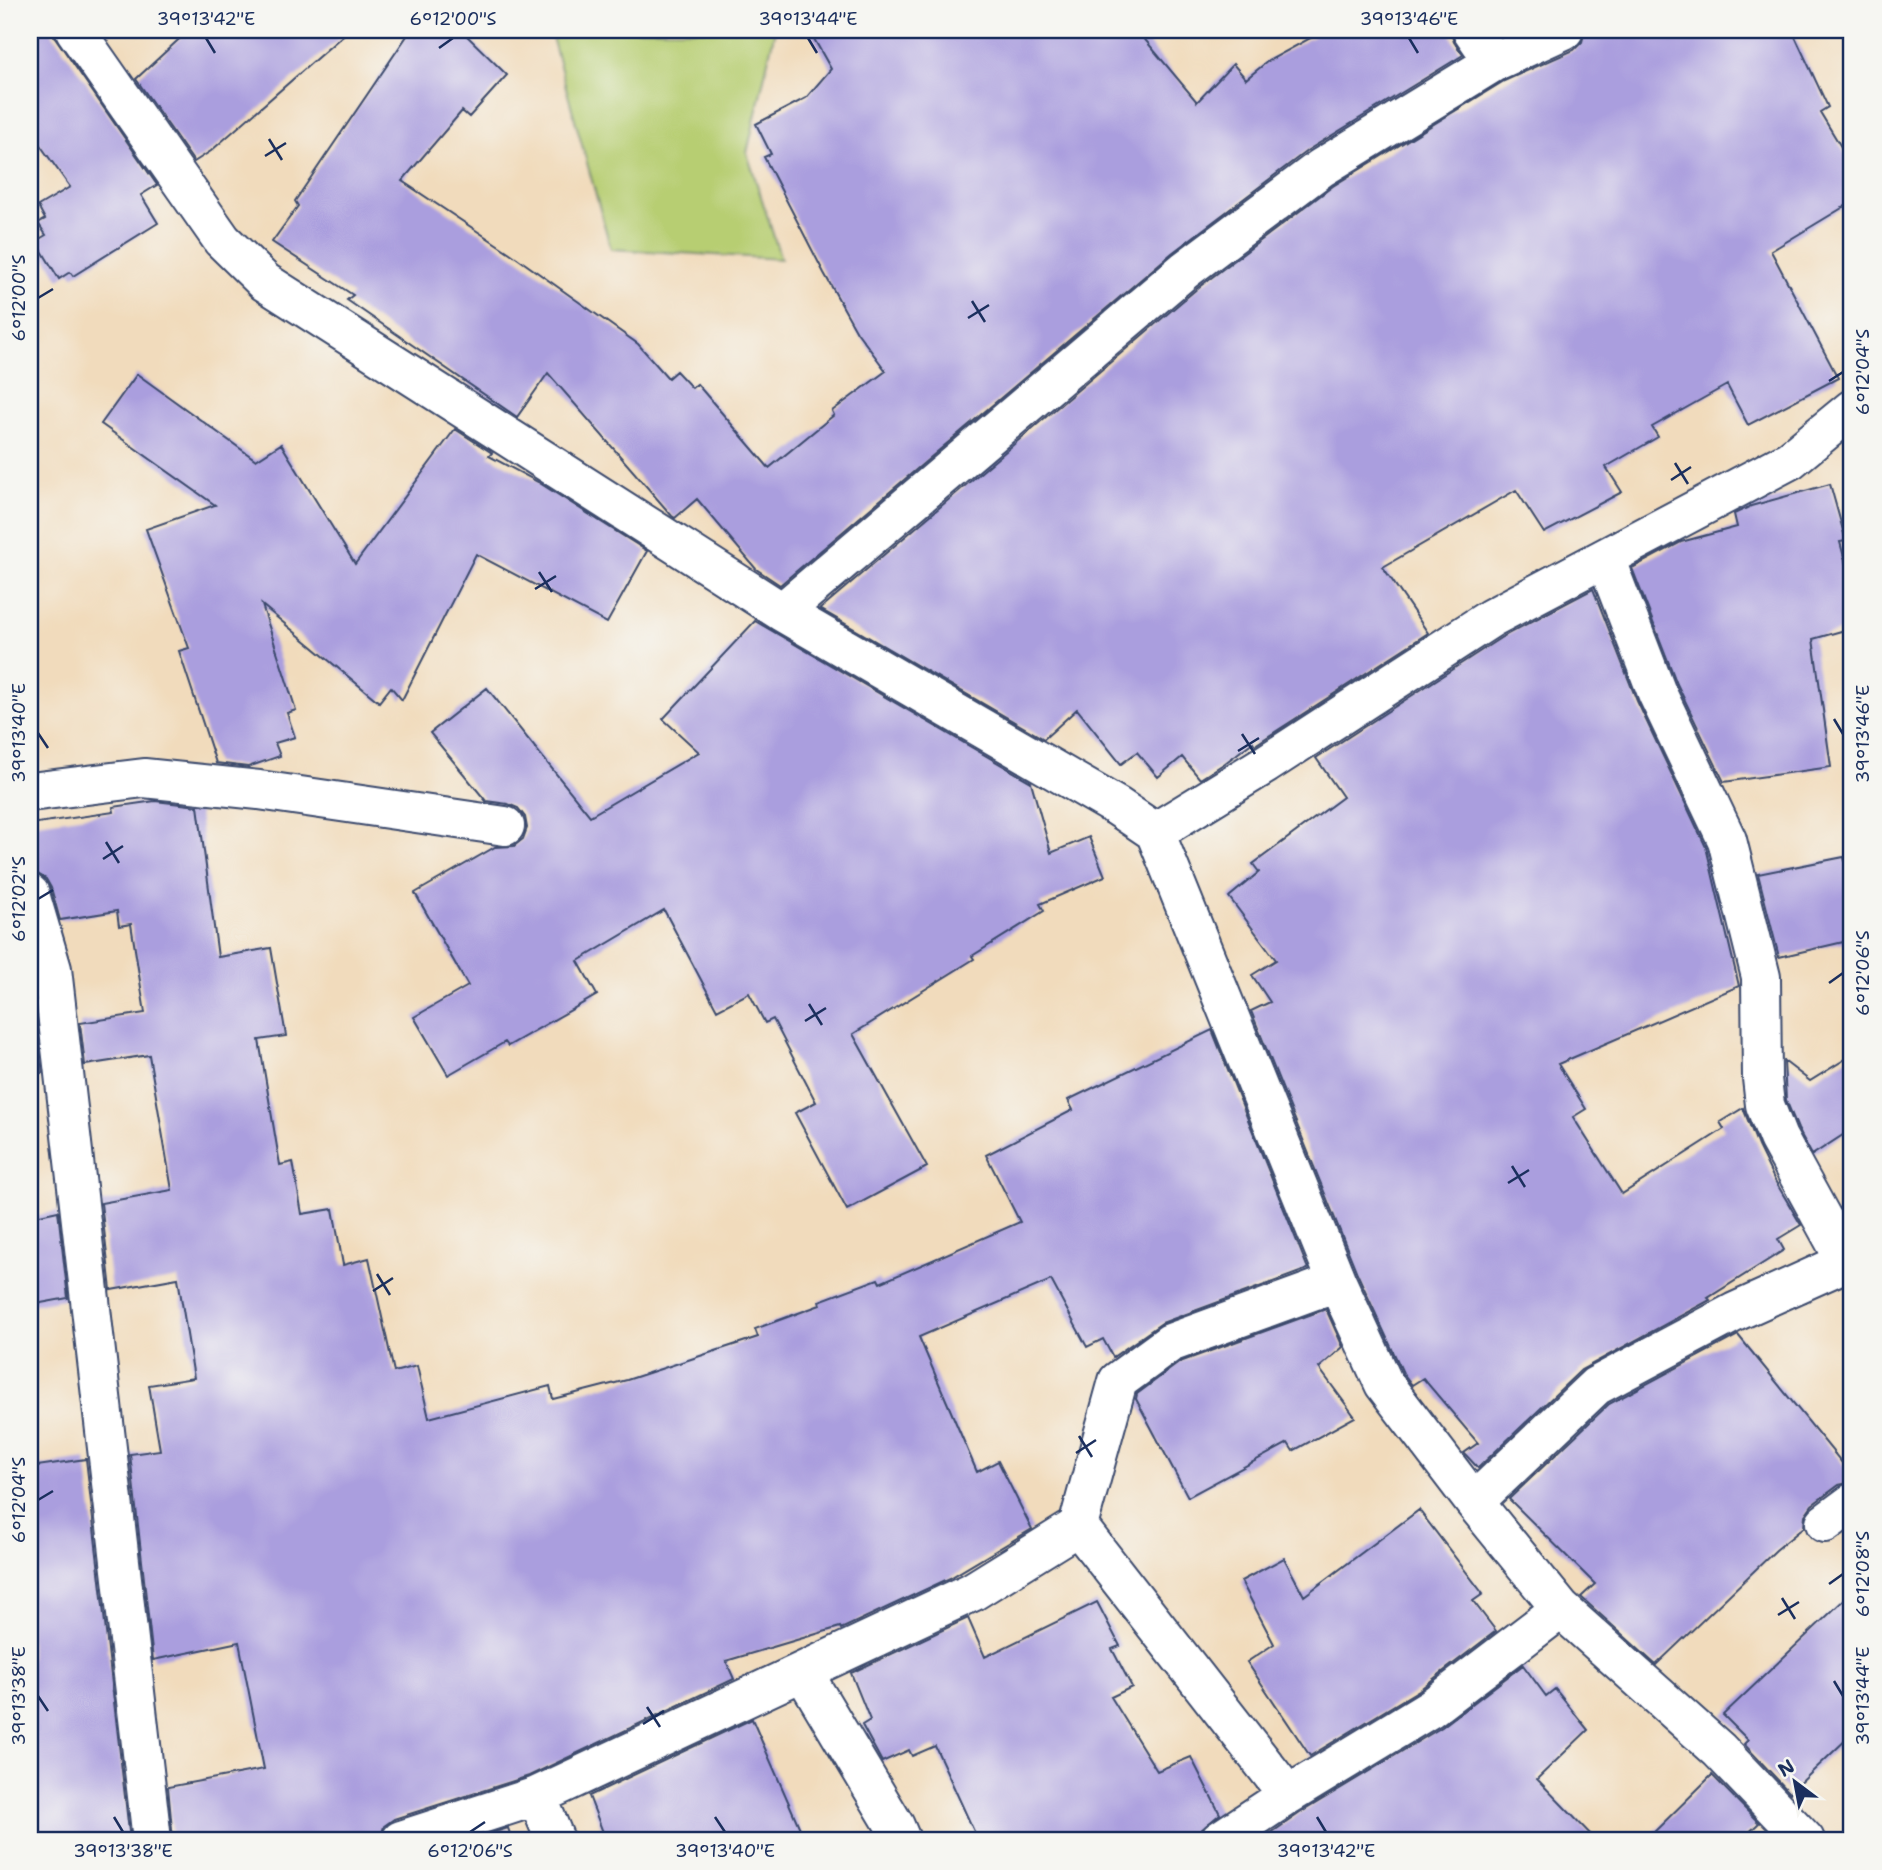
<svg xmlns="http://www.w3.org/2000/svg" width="1882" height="1870" font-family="'Shantell Sans',sans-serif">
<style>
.green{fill:#b7ce72;stroke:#697e68;stroke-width:2}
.building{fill:#aa9ede}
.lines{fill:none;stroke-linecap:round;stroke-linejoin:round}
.minor-casing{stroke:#3b496c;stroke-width:42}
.minor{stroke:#fff;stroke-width:38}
.ticks{fill:none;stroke:#1b2f5e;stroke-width:2.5}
.neatline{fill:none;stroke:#1b2f5e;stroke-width:2.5}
.ticks-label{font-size:18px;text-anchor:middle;fill:#1b2f5e}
</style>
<rect width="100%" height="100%" fill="#f6f6f2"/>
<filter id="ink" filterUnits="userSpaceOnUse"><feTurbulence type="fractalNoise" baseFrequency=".0143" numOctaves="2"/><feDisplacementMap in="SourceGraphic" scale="14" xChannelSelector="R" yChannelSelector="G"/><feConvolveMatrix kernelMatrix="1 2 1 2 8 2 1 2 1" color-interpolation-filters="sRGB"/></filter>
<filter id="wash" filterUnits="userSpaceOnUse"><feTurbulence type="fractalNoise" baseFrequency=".00686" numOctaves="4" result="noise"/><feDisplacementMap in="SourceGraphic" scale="28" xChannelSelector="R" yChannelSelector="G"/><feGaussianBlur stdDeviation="1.57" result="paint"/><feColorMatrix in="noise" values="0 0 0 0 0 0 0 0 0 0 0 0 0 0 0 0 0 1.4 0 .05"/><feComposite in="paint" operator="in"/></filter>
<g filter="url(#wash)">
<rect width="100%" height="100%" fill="#f1dbbc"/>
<!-- green -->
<path class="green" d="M 550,30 L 775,30 L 747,153 L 781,259 L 611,249 Z"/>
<g id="blocks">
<!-- building -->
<path class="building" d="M 30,30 L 50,30 L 157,185 L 141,195 L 158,223 L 73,276 L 70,272 L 59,279 L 36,241 L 46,235 L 38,223 L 45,219 L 38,206 L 70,187 L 30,131 Z
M 189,30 L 349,30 L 211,151 L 194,162 L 136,79 Z
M 411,30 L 461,30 L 507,75 L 469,117 L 462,111 L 402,181 L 510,253 L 638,344 L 668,378 L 676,371 L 692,388 L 697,384 L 769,468 L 834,415 L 832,411 L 886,371 L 857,332 L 824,273 L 764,157 L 771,154 L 756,124 L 806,98 L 831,69 L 809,30 L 1137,30 L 1197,102 L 1233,64 L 1246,79 L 1268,61 L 1325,30 L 1450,30 L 1454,42 L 1463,55 L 1308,150 L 1172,253 L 780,585 L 756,569 L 697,499 L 675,518 L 672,516 L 548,373 L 517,417 L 347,300 L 353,295 L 272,242 L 298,206 L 295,201 Z
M 1585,30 L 1792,30 L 1828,107 L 1820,112 L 1852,165 L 1852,202 L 1771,251 L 1838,378 L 1748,425 L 1727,385 L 1652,427 L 1658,437 L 1606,467 L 1622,492 L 1544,533 L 1516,490 L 1383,567 L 1428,633 L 1255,745 L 1253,742 L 1225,763 L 1200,779 L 1182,757 L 1158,777 L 1137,752 L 1121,764 L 1077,709 L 1044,739 L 820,609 L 1199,287 L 1333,186 L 1504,81 L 1574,50 L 1582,42 Z
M 137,374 L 256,460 L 281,444 L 355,564 L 455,429 L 492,453 L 489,456 L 538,482 L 647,551 L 607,623 L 476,554 L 402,700 L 391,687 L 379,702 L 262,605 L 296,710 L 287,713 L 295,737 L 275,743 L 280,756 L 248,767 L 216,763 L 179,651 L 189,648 L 146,529 L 215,505 L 101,424 Z
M 1830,484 L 1846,541 L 1840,542 L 1852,587 L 1852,628 L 1813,639 L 1831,767 L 1724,782 L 1677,684 L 1632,568 L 1681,542 L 1737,527 L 1734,514 L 1751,506 Z
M 1593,589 L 1637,701 L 1706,847 L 1739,986 L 1558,1064 L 1586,1109 L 1573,1117 L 1622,1194 L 1724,1129 L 1720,1122 L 1743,1108 L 1758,1146 L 1774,1179 L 1801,1225 L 1778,1239 L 1784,1250 L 1708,1298 L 1710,1300 L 1581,1370 L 1478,1468 L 1464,1453 L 1478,1443 L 1423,1378 L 1412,1385 L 1403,1373 L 1357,1273 L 1251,1011 L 1270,1002 L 1252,975 L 1276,960 L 1229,897 L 1259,872 L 1253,864 L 1343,797 L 1316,758 L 1502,637 Z
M 755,621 L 1031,782 L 1051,853 L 1089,837 L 1105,876 L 1040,904 L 1044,911 L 972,956 L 974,959 L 853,1034 L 927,1167 L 847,1210 L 795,1113 L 816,1102 L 773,1019 L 765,1023 L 749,993 L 717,1010 L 664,910 L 578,961 L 597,995 L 508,1046 L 505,1042 L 448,1075 L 414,1017 L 468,986 L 415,893 L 495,847 L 514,846 L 523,839 L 527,828 L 525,817 L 518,808 L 508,804 L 486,801 L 430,733 L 487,688 L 590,816 L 699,752 L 663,719 Z
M 155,801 L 198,806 L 218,957 L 271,948 L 286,1036 L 259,1040 L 280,1165 L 293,1162 L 302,1214 L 333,1209 L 343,1265 L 369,1258 L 394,1372 L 417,1366 L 429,1418 L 550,1386 L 553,1399 L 627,1380 L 758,1337 L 755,1329 L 820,1305 L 819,1301 L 878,1279 L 880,1283 L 1020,1222 L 986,1155 L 1073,1110 L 1068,1100 L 1212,1030 L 1308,1269 L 1162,1323 L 1113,1357 L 1103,1339 L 1087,1347 L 1051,1280 L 919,1337 L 977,1472 L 998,1461 L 1032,1529 L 950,1578 L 841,1629 L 840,1627 L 726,1661 L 734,1679 L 529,1776 L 394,1819 L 384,1826 L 380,1840 L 173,1840 L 168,1787 L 264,1769 L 239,1642 L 153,1660 L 130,1454 L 160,1450 L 149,1385 L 194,1378 L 178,1278 L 111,1290 L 101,1203 L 172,1190 L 149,1055 L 85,1065 L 80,1023 L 145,1013 L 131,924 L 119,926 L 117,911 L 60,920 L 51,888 L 46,879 L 36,873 L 30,873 L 30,824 L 114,812 L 113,807 Z
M 1844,857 L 1845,861 L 1852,860 L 1852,940 L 1779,957 L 1758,874 Z
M 37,1030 L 42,1073 L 30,1075 L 30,1031 Z
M 1852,1055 L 1852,1129 L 1812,1155 L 1798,1129 L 1786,1100 L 1784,1061 L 1810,1081 Z
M 58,1211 L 68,1298 L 30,1305 L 30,1217 Z
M 1326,1309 L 1343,1347 L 1319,1368 L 1355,1417 L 1293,1451 L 1288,1443 L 1188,1497 L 1136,1399 L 1137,1394 L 1180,1362 Z
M 1738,1335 L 1852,1475 L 1852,1482 L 1839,1485 L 1812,1505 L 1805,1515 L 1804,1527 L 1776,1550 L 1656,1665 L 1581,1597 L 1595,1584 L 1509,1499 L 1609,1404 Z
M 86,1459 L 130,1840 L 30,1840 L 30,1467 Z
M 1419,1510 L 1483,1594 L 1473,1601 L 1496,1631 L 1419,1690 L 1310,1756 L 1247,1662 L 1274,1644 L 1241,1581 L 1284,1558 L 1304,1596 Z
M 1852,1592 L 1852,1734 L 1790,1793 L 1744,1744 L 1748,1740 L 1723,1715 Z
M 1097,1602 L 1120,1646 L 1112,1649 L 1132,1687 L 1111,1697 L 1157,1771 L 1191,1757 L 1220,1814 L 1201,1830 L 1198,1840 L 978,1840 L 935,1746 L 912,1756 L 909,1750 L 882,1762 L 862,1725 L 870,1720 L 851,1673 L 968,1618 L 985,1657 Z
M 1523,1665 L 1546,1696 L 1555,1689 L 1588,1730 L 1537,1779 L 1596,1840 L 1261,1840 L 1300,1813 L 1442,1727 Z
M 752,1719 L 805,1840 L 606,1840 L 589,1796 Z
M 1712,1775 L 1759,1823 L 1741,1840 L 1646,1840 Z
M 508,1828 L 512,1840 L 471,1840 Z"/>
</g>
</g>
<g filter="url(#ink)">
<use href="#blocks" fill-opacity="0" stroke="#3b496c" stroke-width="2"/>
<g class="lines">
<defs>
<path id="minor" d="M 75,30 L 222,240 L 265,282 L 782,612 L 1118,807 L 1155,832 L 1337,1282 L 1384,1384 L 1474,1502 L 1561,1609 L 1719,1750 L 1805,1840
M 1472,30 L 1494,62
M 782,612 L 1185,270 L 1321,168 L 1494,62 L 1564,30
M 30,792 L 144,778 L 259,790 L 505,826
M 1155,832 L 1266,764 L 1491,618 L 1790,460 L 1852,409
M 30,894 L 52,969 L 152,1840
M 1474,1502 L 1596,1386 L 1735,1312 L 1846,1262 L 1778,1138 L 1765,1105 L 1762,1078 L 1761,977 L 1727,840 L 1657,693 L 1605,558
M 1825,1523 L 1852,1503
M 1078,1526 L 1288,1795
M 803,1672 L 895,1826 L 901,1840
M 537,1796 L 555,1840
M 401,1840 L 537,1796 L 972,1592 L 1078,1526 L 1118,1381 L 1170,1343 L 1337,1282
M 1220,1840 L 1288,1795 L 1431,1708 L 1561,1609"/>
</defs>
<!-- minor casing -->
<use href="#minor" class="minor-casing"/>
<!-- minor -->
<use href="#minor" class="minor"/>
</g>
</g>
<!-- ticks -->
<path class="ticks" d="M 206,38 L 215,53M 808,38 L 817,53M 1409,38 L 1418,53M 439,48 L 453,38M 269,139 L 282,160M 265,156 L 286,143M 38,298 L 53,289M 972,301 L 985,322M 968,318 L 989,305M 1829,381 L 1843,372M 1675,463 L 1688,484M 1671,480 L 1691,467M 539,572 L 552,592M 535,589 L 556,576M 1834,719 L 1843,734M 38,733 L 48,748M 1242,734 L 1255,754M 1238,751 L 1259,738M 106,842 L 119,863M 103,859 L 123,846M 38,899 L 53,890M 1829,983 L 1843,973M 809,1004 L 822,1025M 805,1021 L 826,1008M 1512,1166 L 1525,1187M 1508,1183 L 1529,1170M 377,1274 L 390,1295M 373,1291 L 393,1278M 1079,1436 L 1092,1457M 1076,1453 L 1096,1440M 38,1500 L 53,1491M 1829,1584 L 1843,1574M 1782,1598 L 1795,1619M 1778,1615 L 1799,1602M 1834,1681 L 1843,1696M 38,1696 L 48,1711M 647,1707 L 660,1727M 643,1724 L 664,1711M 114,1817 L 123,1832M 715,1817 L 725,1832M 1317,1817 L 1326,1832M 470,1832 L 485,1822"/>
<!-- margin -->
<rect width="1882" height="1870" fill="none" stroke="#f6f6f2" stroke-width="77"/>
<!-- north arrow -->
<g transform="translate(1795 1782) rotate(328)" stroke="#f6f6f2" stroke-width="5" paint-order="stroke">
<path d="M0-5L12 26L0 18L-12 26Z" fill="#1b2f5e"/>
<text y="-10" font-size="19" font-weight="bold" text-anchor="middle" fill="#1b2f5e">N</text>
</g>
<rect x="38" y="38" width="1805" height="1794" class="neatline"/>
<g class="ticks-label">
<text x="206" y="25">39°13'42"E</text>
<text x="453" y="25">6°12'00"S</text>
<text x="808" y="25">39°13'44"E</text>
<text x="1409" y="25">39°13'46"E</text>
<text transform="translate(19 298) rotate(-90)" y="6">6°12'00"S</text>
<text transform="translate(1863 372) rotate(-90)" y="6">6°12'04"S</text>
<text transform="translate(19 733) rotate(-90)" y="6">39°13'40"E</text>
<text transform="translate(1863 734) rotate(-90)" y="6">39°13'46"E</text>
<text transform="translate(19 899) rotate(-90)" y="6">6°12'02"S</text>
<text transform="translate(1863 973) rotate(-90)" y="6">6°12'06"S</text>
<text transform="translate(19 1500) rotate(-90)" y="6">6°12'04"S</text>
<text transform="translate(1863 1574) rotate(-90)" y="6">6°12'08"S</text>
<text transform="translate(19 1696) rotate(-90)" y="6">39°13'38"E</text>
<text transform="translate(1863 1696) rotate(-90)" y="6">39°13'44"E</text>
<text x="123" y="1857">39°13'38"E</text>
<text x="470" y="1857">6°12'06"S</text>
<text x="725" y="1857">39°13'40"E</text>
<text x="1326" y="1857">39°13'42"E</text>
</g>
</svg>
